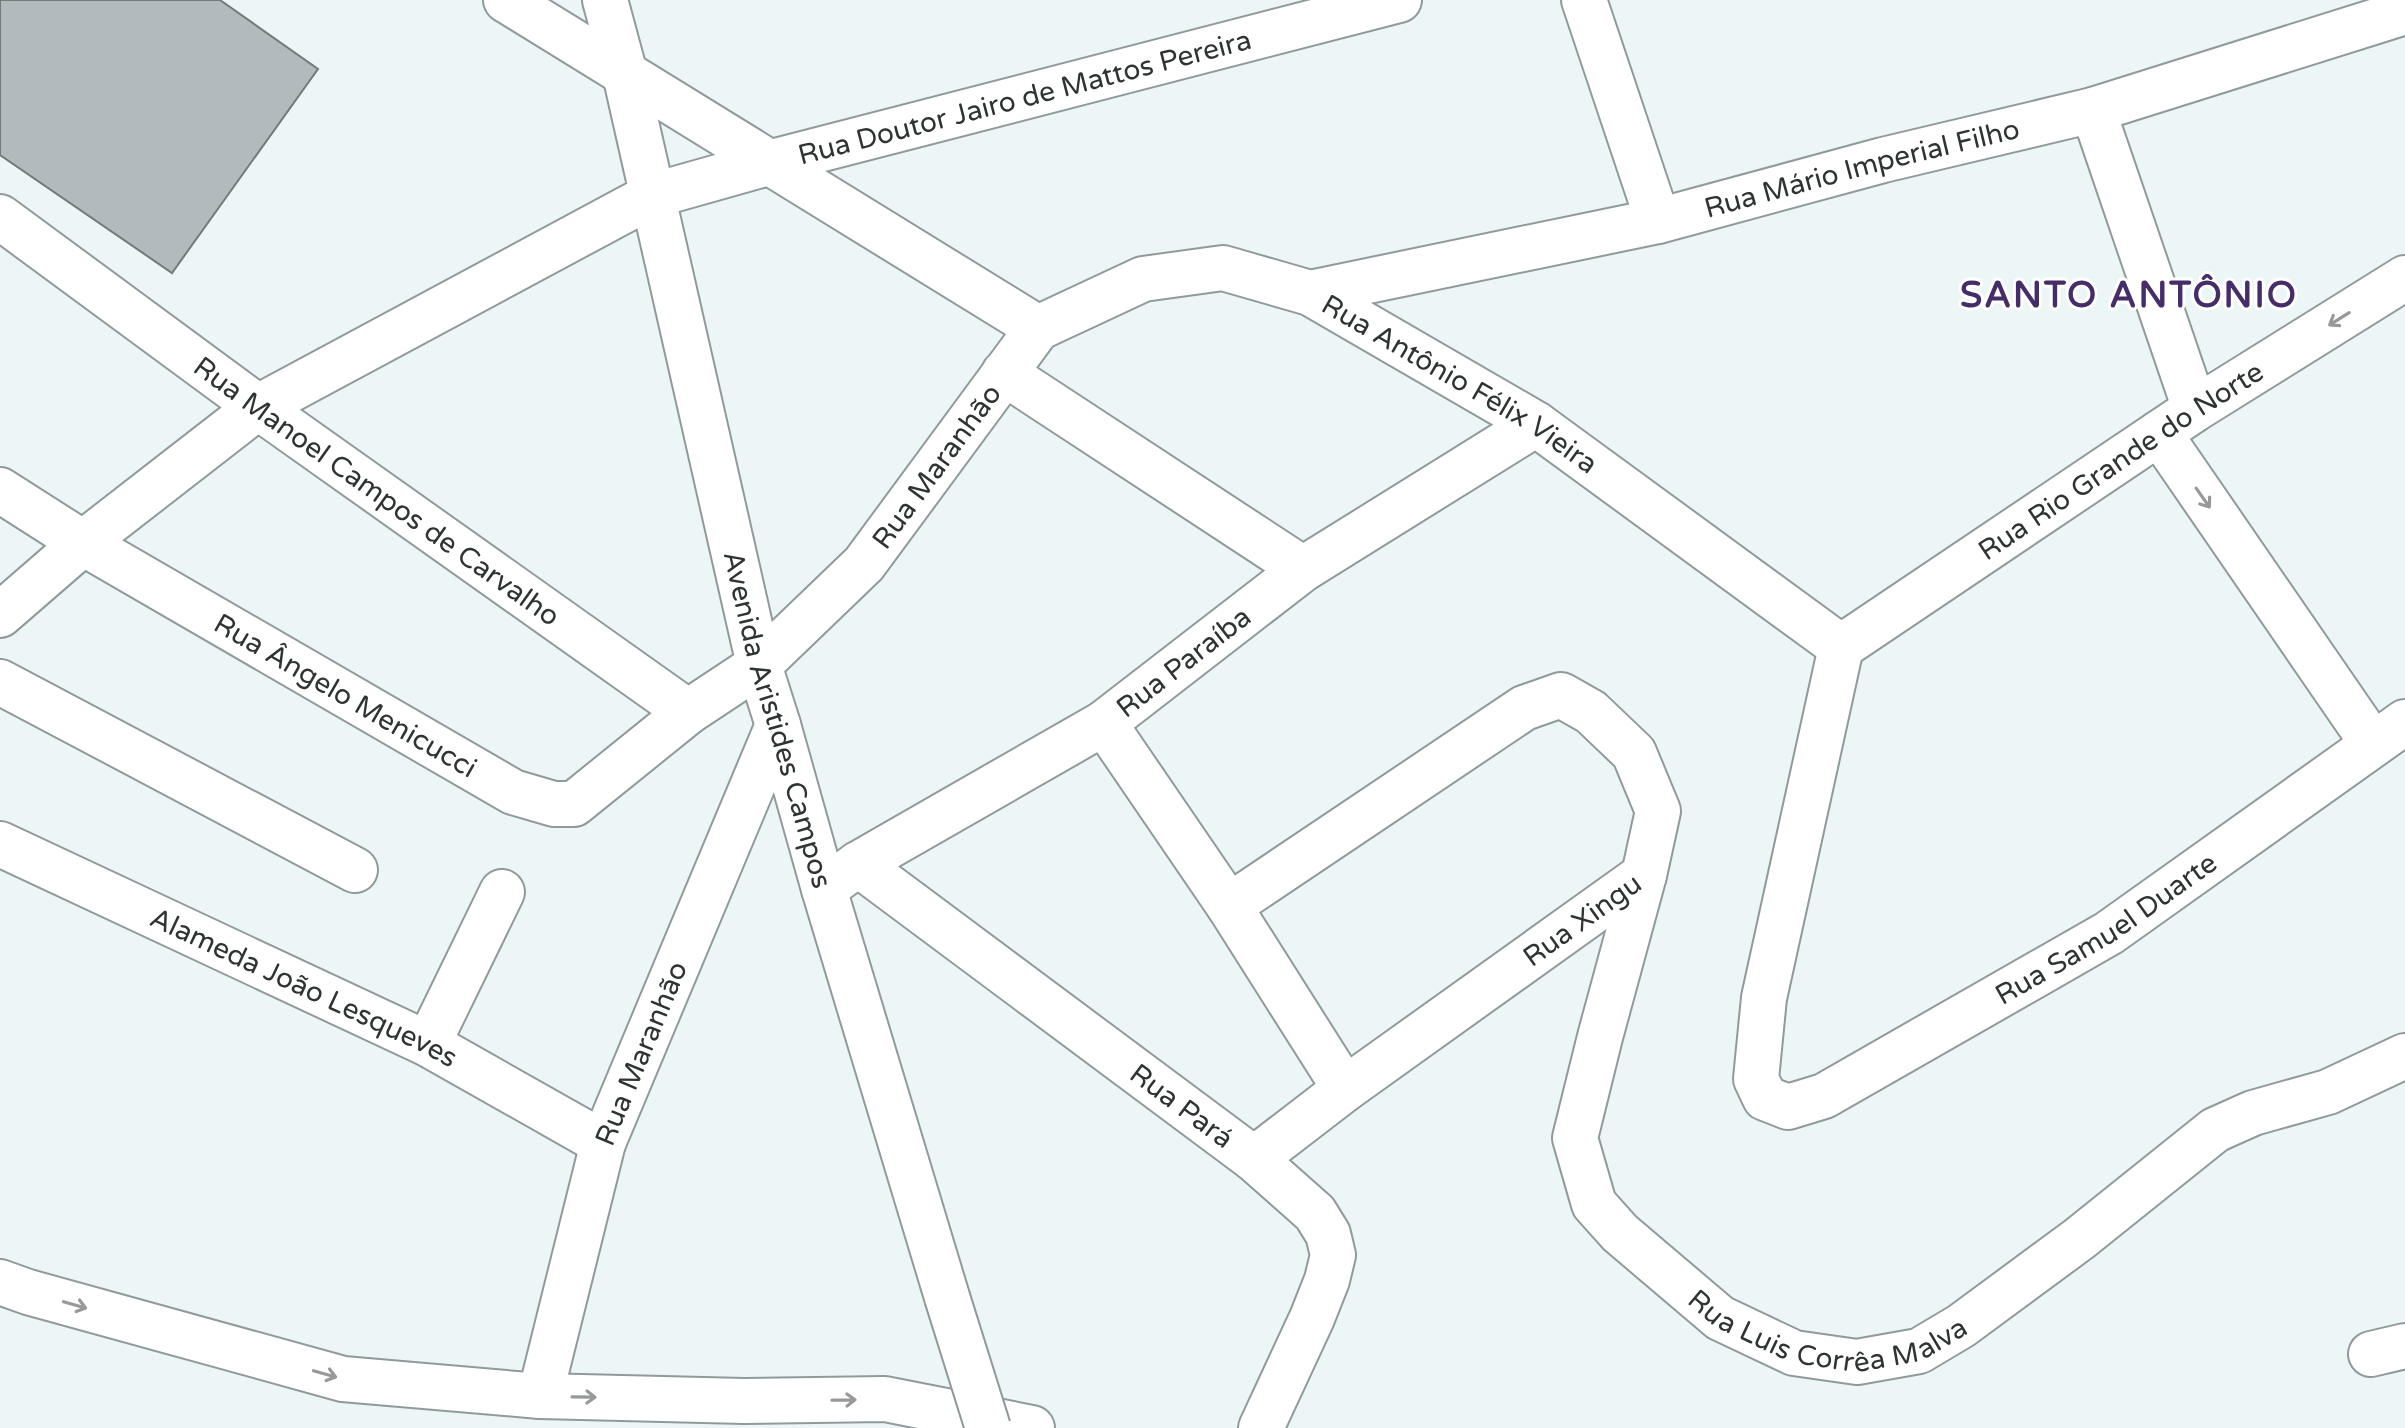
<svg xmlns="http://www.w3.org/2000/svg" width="2405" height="1428" font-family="'Varela Round',sans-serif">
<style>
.building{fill:#b1babc;stroke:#727a7c;stroke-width:2}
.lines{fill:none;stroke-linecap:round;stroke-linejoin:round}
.minor-casing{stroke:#919a9a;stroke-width:48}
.highway-casing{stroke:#919a9a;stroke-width:48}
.minor{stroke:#fff;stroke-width:44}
.highway{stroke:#fff;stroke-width:44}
.highway-bridge-casing{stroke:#919a9a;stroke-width:48;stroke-linecap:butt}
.highway-bridge{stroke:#fff;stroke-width:44}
.oneway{stroke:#979999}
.labels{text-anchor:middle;stroke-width:6;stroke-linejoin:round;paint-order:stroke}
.street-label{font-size:28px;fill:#2f3333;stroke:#fff}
.district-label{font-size:36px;font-weight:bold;letter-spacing:2px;fill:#442d68;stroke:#fff}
</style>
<rect width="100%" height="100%" fill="#ecf6f6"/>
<!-- building -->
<path class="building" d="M 0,0 L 220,0 L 318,69 L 172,273 L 0,155 Z"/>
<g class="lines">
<defs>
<g id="minor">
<path d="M 506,0 L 1038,328"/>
<path d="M 1584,0 L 1658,221"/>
<path d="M 2093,110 L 2195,409"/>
<path id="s1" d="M 0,217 L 258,407 L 688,712 L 759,665 L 864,564 L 1038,328 L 1143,279 L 1223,268 L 1310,293 L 1536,424 L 1841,647"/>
<path id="s2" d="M 1310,293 L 1658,221 L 1883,160 L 2093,110 L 2405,12"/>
<path d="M 1004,373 L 1303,569"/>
<path d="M 2159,433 L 2373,744"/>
<path id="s3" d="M 0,490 L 83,543 L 513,792 L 554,804 L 574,804 L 688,712"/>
<path id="s4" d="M 0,615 L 83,543 L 258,407 L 651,196 L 768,163 L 1399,0"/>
<path id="s5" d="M 1841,647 L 1764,998 L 1756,1079 L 1765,1098 L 1788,1107 L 1824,1096 L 2109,933 L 2405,722"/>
<path id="s6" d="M 1841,647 L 2195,409 L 2405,278"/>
<path d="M 0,682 L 355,870"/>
<path d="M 1104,723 L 1229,906 L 1345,1089"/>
<path id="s7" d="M 0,844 L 428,1044 L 603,1143"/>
<path id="s8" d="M 858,864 L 1254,1159 L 1315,1213 L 1328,1234 L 1333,1255 L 1327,1280 L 1312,1318 L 1261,1428"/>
<path id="s9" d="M 824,889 L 858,864 L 1104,723 L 1303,569 L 1536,424"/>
<path id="s10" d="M 1229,906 L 1524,708 L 1561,695 L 1591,712 L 1634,753 L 1658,811 L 1644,875 L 1600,1037 L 1575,1138 L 1594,1204 L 1620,1233 L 1720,1318 L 1794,1353 L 1857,1362 L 1919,1351 L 1961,1326 L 2079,1239 L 2215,1130 L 2253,1113 L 2328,1092 L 2405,1056"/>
<path d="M 428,1044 L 502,892"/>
<path id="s11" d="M 1254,1159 L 1345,1089 L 1644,875"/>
<path d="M 0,1282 L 28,1292 L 343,1379 L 540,1396 L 744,1401 L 885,1399 L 1032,1428"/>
<path d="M 2371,1354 L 2405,1346"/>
<path id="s12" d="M 540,1396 L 603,1143 L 778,725"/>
</g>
<g id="highway">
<path id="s13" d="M 605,0 L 625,74 L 759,665 L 778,725 L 824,889 L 947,1297"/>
</g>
</defs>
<!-- minor casing -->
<use href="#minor" class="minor-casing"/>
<!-- highway casing -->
<use href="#highway" class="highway-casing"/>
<!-- minor -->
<use href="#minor" class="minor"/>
<!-- highway -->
<use href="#highway" class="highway"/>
<defs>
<path id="highway-bridge" d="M 947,1297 L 988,1428"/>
</defs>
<!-- highway-bridge casing -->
<use href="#highway-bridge" class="highway-bridge-casing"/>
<!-- highway-bridge -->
<use href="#highway-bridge" class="highway-bridge"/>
</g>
<!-- one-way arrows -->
<defs><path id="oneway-shaft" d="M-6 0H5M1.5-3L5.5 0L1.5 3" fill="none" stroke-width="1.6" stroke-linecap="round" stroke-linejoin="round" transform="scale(2)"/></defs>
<g class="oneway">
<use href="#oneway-shaft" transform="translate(2339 319) rotate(148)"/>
<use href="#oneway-shaft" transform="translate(2203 498) rotate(55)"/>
<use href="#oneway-shaft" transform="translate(75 1305) rotate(16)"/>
<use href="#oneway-shaft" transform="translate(325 1374) rotate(16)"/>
<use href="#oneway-shaft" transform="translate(584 1397) rotate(1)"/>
<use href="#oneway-shaft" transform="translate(844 1400) rotate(-1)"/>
</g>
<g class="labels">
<!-- street labels -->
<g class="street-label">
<text dy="10" stroke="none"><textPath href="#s4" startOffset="1164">Rua Doutor Jairo de Mattos Pereira</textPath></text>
<text dy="10" stroke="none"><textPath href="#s2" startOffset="566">Rua Mário Imperial Filho</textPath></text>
<text dy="10" stroke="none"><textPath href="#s1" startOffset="1834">Rua Antônio Félix Vieira</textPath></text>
<text dy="10" stroke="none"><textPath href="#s6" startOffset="336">Rua Rio Grande do Norte</textPath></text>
<text dy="10" stroke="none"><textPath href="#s1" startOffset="1200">Rua Maranhão</textPath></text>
<text dy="10" stroke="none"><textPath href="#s1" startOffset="466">Rua Manoel Campos de Carvalho</textPath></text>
<text dy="10" stroke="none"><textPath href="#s9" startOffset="426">Rua Paraíba</textPath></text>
<text dy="10" stroke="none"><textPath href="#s3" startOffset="402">Rua Ângelo Menicucci</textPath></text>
<text dy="10" stroke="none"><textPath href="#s13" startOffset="740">Avenida Aristides Campos</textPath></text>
<text dy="10" stroke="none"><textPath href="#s11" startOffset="406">Rua Xingu</textPath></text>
<text dy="10" stroke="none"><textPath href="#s5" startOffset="852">Rua Samuel Duarte</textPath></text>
<text dy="10" stroke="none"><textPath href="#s7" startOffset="336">Alameda João Lesqueves</textPath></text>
<text dy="10" stroke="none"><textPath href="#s12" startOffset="358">Rua Maranhão</textPath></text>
<text dy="10" stroke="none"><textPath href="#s8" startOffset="404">Rua Pará</textPath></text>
<text dy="10" stroke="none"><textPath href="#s10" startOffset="1240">Rua Luis Corrêa Malva</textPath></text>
</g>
<!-- district labels -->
<g class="district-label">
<text x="2129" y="307">SANTO ANTÔNIO</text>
</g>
</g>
</svg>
